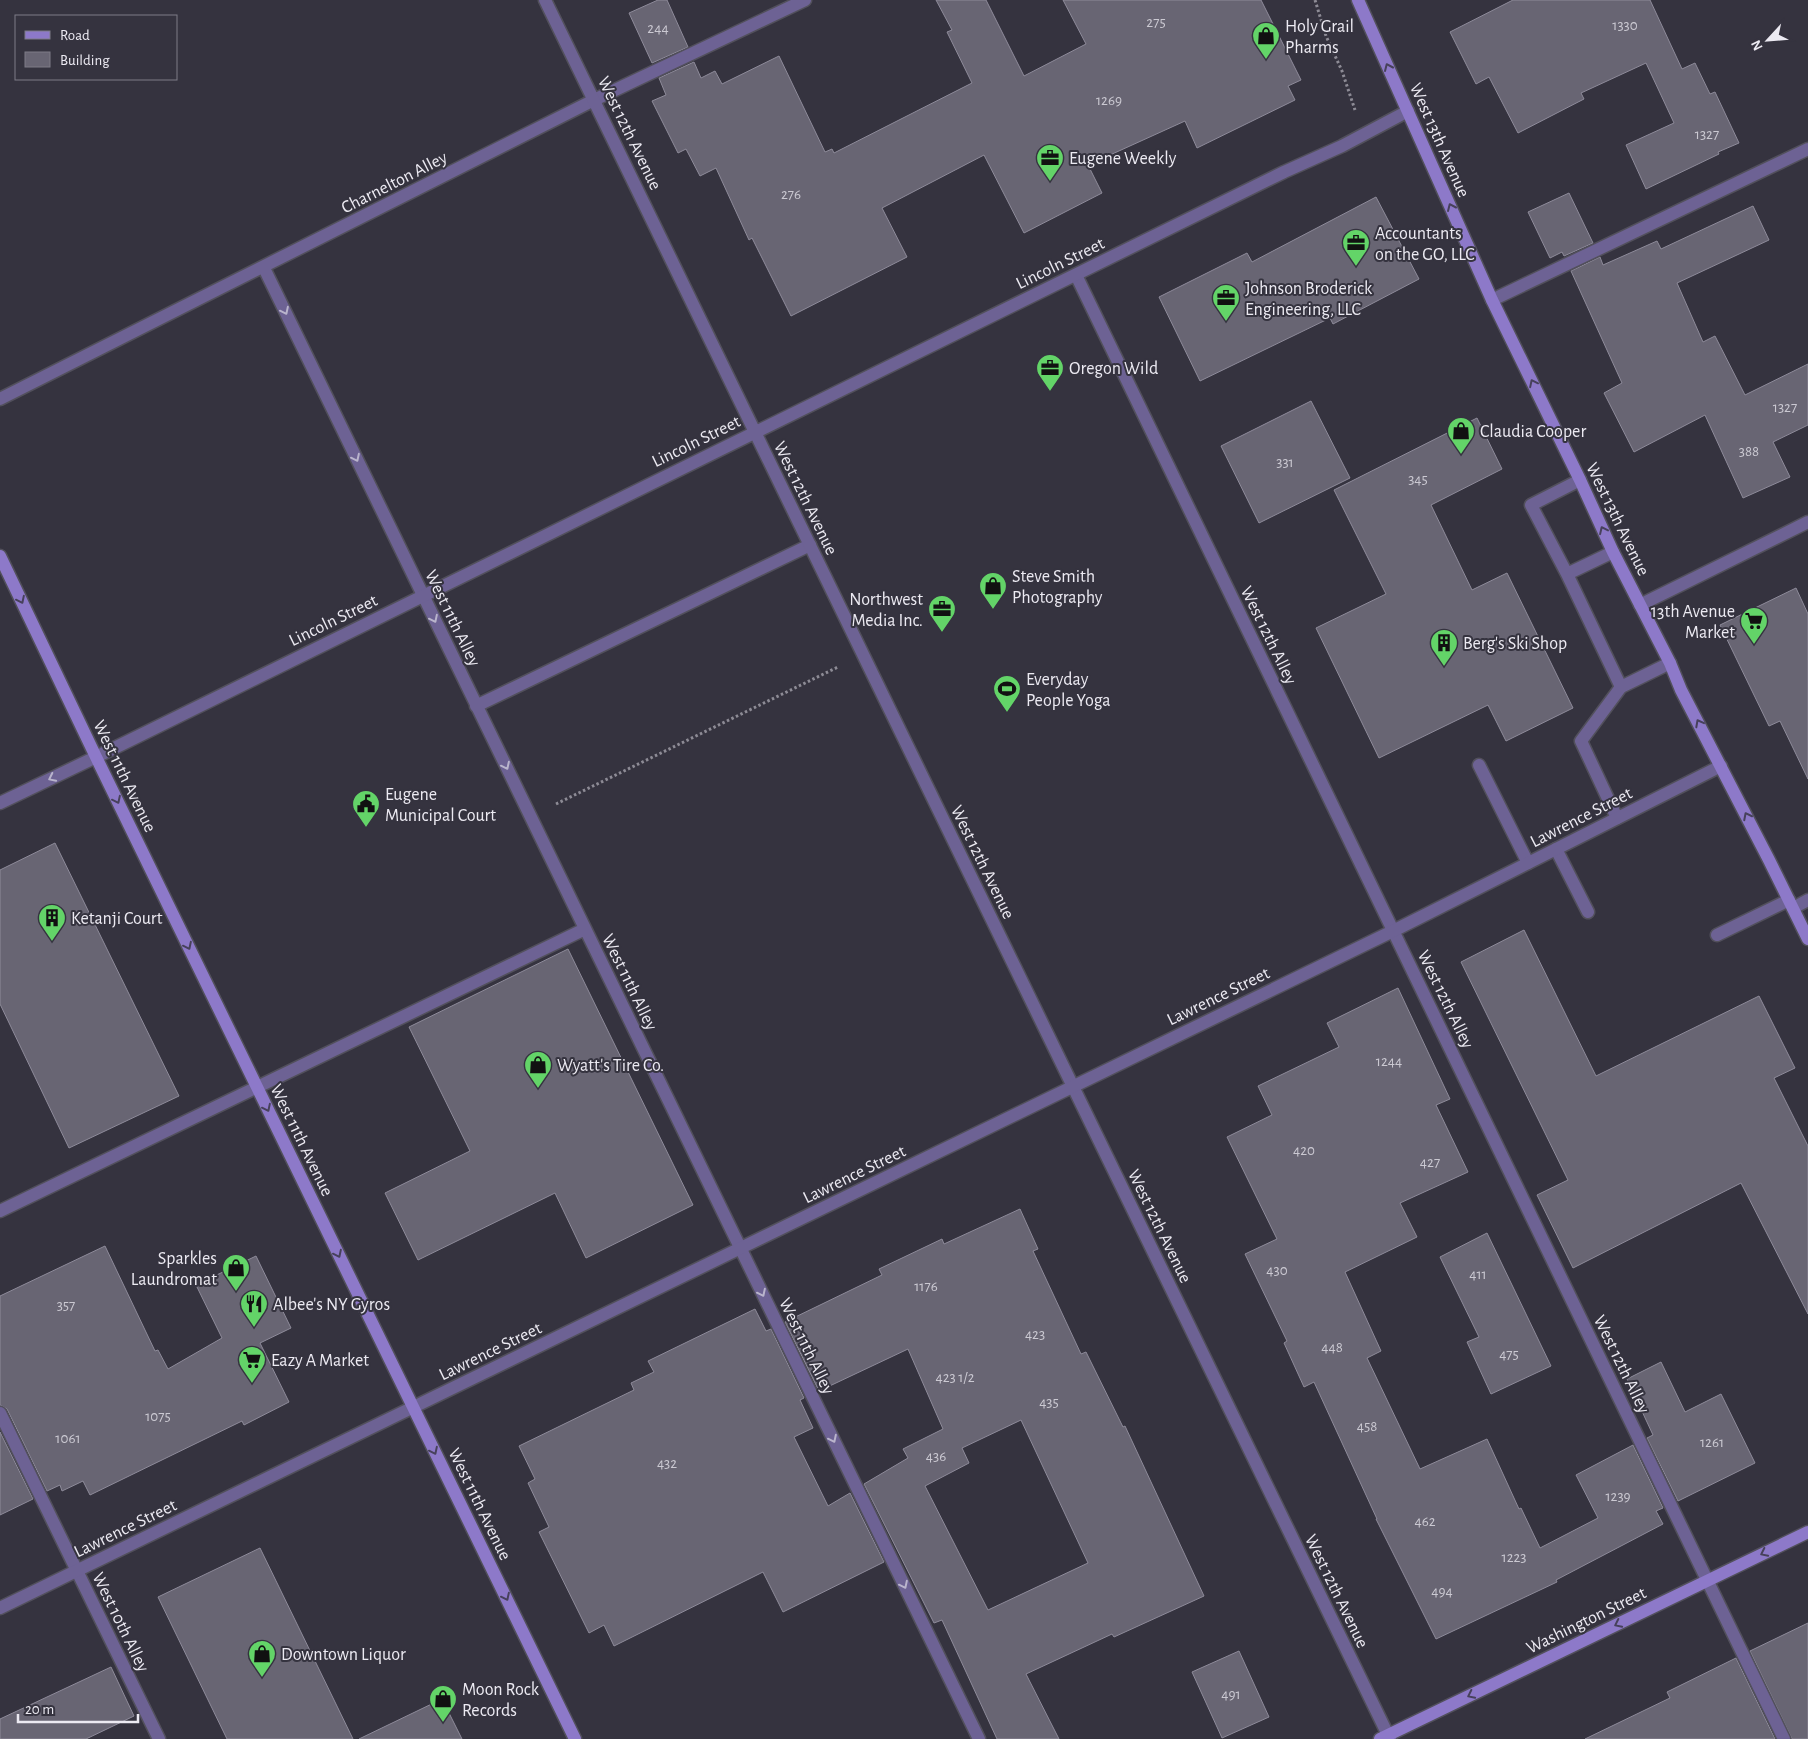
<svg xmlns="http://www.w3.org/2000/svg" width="1808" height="1739" font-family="'Alegreya Sans',sans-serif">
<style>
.building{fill:#686573;stroke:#8e8b9a;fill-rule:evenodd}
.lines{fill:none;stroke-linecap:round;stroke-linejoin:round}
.service-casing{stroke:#52505c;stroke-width:15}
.minor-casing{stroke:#52505c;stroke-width:15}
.tertiary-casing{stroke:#52505c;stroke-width:15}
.secondary-casing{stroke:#52505c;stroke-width:15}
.path{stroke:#8d8b95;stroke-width:3;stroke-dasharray:2.5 2.5;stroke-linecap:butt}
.service{stroke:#6d6294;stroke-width:12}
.minor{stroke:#6d6294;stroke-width:12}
.tertiary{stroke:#6d6294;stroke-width:12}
.secondary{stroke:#8d79c9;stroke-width:12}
.oneway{stroke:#47415b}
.oneway2{stroke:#b9b4cc}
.labels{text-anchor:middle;stroke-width:4;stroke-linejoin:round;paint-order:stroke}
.number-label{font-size:15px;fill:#cbc9d2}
.poi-label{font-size:18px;fill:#eceaf2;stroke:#35333f;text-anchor:start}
.street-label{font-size:18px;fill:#eceaf2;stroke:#35333f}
</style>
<rect width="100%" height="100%" fill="#35333f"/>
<!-- building -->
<path class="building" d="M 658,0 L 667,0 L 688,47 L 652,63 L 629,13 Z
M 936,0 L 986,0 L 1024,76 L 1086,44 L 1063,0 L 1261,0 L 1301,80 L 1288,86 L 1295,100 L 1197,148 L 1185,121 L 1088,165 L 1102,193 L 1024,233 L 984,155 L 882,208 L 907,257 L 791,316 L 752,238 L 749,240 L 716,168 L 700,176 L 686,149 L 678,153 L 652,101 L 666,95 L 659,78 L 694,62 L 701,78 L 715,71 L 722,84 L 779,56 L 825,152 L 832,149 L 834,153 L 972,83 L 947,32 L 952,30 Z
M 1513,0 L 1650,0 L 1682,69 L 1695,63 L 1710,94 L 1715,92 L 1739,143 L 1718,152 L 1719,154 L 1646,189 L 1626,145 L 1674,123 L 1646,63 L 1581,93 L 1584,99 L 1518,133 L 1489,77 L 1476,84 L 1450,32 Z
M 1569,193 L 1593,243 L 1564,256 L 1562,252 L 1550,258 L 1528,212 Z
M 1376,197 L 1419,279 L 1333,324 L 1330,318 L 1200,381 L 1159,297 L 1247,253 L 1252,262 Z
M 1753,206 L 1769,240 L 1677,283 L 1703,342 L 1715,336 L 1745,395 L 1808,364 L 1808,425 L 1773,442 L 1790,477 L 1743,498 L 1705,415 L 1634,452 L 1604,393 L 1622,383 L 1571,271 L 1600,257 L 1603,265 L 1657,241 L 1661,249 Z
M 1311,401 L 1350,478 L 1259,523 L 1221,446 Z
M 1477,418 L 1502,469 L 1431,505 L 1472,590 L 1507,573 L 1573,708 L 1506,741 L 1488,705 L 1379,758 L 1316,628 L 1386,594 L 1334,490 Z
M 1796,588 L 1808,614 L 1808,779 L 1780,721 L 1769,726 L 1720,625 Z
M 55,843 L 179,1096 L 69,1148 L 0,1004 L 0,870 Z
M 1524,930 L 1596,1076 L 1759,996 L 1795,1068 L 1774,1078 L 1808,1146 L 1808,1314 L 1741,1183 L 1573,1268 L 1537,1195 L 1568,1180 L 1461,962 Z
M 568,949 L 693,1205 L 586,1258 L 555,1193 L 418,1260 L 385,1193 L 470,1151 L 409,1027 Z
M 1398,988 L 1450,1099 L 1436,1105 L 1468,1172 L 1400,1203 L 1417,1237 L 1345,1272 L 1381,1351 L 1367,1358 L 1420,1469 L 1487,1439 L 1519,1509 L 1521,1508 L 1540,1548 L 1598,1518 L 1576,1475 L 1633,1445 L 1663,1508 L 1656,1511 L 1663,1524 L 1556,1580 L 1557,1582 L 1436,1639 L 1376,1519 L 1377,1519 L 1314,1382 L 1304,1387 L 1284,1343 L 1287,1341 L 1245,1254 L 1277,1239 L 1227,1137 L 1272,1115 L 1258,1086 L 1339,1047 L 1327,1023 Z
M 1020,1209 L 1038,1249 L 1033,1251 L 1081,1354 L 1086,1352 L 1123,1427 L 1125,1426 L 1204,1596 L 1114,1637 L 1112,1634 L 1026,1674 L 1059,1739 L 997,1739 L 942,1620 L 934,1623 L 864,1484 L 908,1458 L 903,1449 L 943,1429 L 908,1349 L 819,1391 L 785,1322 L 882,1275 L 879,1269 L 942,1239 L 944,1244 ZM 1021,1420 L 1088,1563 L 988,1610 L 925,1486 L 969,1463 L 962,1448 Z
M 1487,1233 L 1551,1366 L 1491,1394 L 1467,1342 L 1479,1337 L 1440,1257 Z
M 105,1246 L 155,1351 L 158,1350 L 168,1369 L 222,1338 L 196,1285 L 256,1256 L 291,1328 L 260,1343 L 289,1402 L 244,1425 L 242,1421 L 90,1495 L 83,1481 L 62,1491 L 60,1485 L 47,1491 L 7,1409 L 0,1405 L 0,1296 Z
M 755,1309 L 766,1331 L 771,1329 L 804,1398 L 800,1400 L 813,1428 L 794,1437 L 828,1506 L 850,1493 L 884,1562 L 783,1612 L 763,1572 L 614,1646 L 604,1625 L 589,1633 L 539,1532 L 549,1527 L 528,1483 L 535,1479 L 519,1446 L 634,1390 L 631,1383 L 654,1372 L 648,1361 Z
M 1661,1362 L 1685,1412 L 1721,1394 L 1755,1463 L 1678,1501 L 1647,1438 L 1653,1435 L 1627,1379 Z
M 0,1432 L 33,1499 L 0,1515 Z
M 260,1548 L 353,1739 L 227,1739 L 158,1597 Z
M 1808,1623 L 1808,1739 L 1792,1739 L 1750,1651 Z
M 1239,1651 L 1269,1717 L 1222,1738 L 1192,1672 Z
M 1736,1658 L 1775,1739 L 1585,1739 L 1670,1698 L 1667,1692 Z
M 111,1667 L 134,1716 L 86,1739 L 0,1739 L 0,1719 Z
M 442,1699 L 462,1739 L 359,1739 Z"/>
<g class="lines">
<defs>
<path id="service" d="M 264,268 L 979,1739
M 1076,275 L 1784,1739
M 1492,300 L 1808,149
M 0,399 L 594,100 L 805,0
M 1580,480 L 1531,505 L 1567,574 L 1621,687
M 1567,574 L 1613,552
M 476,706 L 810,545
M 1479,765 L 1528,863
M 1617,818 L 1581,741 L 1621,687 L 1670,663
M 1556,849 L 1588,912
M 1793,908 L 1808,900
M 1717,935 L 1789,900
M 0,1211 L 585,929
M 0,1413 L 159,1739"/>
<path id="minor" d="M 545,0 L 1390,1739
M 1640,605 L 1808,522
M 96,757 L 1284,172 L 1342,146 L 1408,111"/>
<path id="tertiary" d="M 0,803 L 96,757
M 0,1608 L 1393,931 L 1721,766"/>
<path id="secondary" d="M 1358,0 L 1492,300 L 1580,480 L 1613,552 L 1670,663 L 1681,690 L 1769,860 L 1808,939
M 0,556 L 96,757 L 575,1739
M 1380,1739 L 1808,1532"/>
</defs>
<!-- service casing -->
<use href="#service" class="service-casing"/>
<!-- minor casing -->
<use href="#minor" class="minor-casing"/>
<!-- tertiary casing -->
<use href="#tertiary" class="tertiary-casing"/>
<!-- secondary casing -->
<use href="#secondary" class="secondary-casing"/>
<!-- path -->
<path class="path" d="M 1315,0 L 1326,36 L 1342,71 L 1355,110
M 556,804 L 838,667"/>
<!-- service -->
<use href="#service" class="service"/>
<!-- minor -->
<use href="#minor" class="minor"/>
<!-- tertiary -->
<use href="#tertiary" class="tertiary"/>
<!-- secondary -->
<use href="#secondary" class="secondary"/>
</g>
<!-- one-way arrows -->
<defs><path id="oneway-chevron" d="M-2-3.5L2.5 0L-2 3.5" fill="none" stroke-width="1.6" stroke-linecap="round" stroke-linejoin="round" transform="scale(1.25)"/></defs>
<g class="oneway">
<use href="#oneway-chevron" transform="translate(1388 67) rotate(-114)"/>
<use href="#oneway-chevron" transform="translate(1451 207) rotate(-114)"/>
<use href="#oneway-chevron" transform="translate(1533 383) rotate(-116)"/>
<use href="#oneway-chevron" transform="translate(1603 530) rotate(-115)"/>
<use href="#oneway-chevron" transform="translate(21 600) rotate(64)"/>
<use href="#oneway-chevron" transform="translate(1699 723) rotate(-118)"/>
<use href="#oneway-chevron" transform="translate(117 800) rotate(64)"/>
<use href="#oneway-chevron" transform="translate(1747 816) rotate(-117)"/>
<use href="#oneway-chevron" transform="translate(188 946) rotate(64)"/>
<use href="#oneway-chevron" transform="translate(267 1108) rotate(64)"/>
<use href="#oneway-chevron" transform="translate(338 1254) rotate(64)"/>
<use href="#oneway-chevron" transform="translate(434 1451) rotate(64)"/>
<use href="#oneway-chevron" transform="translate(1764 1553) rotate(154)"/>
<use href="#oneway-chevron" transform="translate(506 1597) rotate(64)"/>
<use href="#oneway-chevron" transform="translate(1618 1624) rotate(154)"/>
<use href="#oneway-chevron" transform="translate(1471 1695) rotate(154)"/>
</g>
<g class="oneway2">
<use href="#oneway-chevron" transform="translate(285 311) rotate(64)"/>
<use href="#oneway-chevron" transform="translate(356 458) rotate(64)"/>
<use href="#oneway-chevron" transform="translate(434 619) rotate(64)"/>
<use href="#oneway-chevron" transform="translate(506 766) rotate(64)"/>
<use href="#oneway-chevron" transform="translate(52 778) rotate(154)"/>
<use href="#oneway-chevron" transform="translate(762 1293) rotate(64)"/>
<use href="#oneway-chevron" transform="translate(833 1439) rotate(64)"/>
<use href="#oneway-chevron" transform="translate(904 1585) rotate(64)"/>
</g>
<!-- icons -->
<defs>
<symbol id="shop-pin" viewBox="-11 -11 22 30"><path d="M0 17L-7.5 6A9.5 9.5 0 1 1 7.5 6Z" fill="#63d468" stroke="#35333f"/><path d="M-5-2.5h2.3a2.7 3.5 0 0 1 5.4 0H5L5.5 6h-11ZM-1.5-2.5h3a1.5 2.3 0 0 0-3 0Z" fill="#111"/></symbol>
<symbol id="office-pin" viewBox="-11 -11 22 30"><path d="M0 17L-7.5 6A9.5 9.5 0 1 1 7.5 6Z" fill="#63d468" stroke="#35333f"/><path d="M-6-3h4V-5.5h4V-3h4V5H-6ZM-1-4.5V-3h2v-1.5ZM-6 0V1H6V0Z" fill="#111"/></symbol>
<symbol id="supermarket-pin" viewBox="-11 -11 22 30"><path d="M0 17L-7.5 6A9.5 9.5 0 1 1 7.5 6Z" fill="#63d468" stroke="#35333f"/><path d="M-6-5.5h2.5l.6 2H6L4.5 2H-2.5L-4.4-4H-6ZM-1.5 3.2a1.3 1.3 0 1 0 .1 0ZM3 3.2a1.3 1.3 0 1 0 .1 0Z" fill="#111"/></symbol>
<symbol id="building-pin" viewBox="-11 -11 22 30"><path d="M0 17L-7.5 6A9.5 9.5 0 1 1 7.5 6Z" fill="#63d468" stroke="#35333f"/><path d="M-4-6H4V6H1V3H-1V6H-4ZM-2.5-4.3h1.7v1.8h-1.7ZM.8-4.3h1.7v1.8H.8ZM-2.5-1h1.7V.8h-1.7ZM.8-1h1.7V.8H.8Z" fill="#111"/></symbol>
<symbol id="stadium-pin" viewBox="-11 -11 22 30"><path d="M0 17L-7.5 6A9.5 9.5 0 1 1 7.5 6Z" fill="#63d468" stroke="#35333f"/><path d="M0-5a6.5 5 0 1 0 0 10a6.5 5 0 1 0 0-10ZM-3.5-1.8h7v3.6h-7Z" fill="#111"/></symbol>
<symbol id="civic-pin" viewBox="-11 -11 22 30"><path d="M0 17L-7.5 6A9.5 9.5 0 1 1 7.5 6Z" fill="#63d468" stroke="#35333f"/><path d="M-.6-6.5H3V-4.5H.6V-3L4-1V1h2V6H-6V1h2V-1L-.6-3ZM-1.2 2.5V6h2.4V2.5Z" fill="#111"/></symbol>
<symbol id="restaurant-pin" viewBox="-11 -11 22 30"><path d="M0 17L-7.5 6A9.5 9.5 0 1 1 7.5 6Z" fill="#63d468" stroke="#35333f"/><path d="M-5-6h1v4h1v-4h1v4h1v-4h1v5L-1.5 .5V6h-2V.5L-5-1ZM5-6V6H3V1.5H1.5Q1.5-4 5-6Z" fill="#111"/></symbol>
</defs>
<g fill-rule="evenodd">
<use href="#shop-pin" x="1250" y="20" width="32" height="43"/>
<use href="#office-pin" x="1034" y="142" width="32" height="43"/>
<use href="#office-pin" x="1340" y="227" width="32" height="43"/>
<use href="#office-pin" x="1210" y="282" width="32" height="43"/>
<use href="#office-pin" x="1034" y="352" width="32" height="43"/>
<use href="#shop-pin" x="1445" y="415" width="32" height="43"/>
<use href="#shop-pin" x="977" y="570" width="32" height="43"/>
<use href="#office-pin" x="926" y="593" width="32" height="43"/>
<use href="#supermarket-pin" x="1738" y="605" width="32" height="43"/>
<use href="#building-pin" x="1428" y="627" width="32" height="43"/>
<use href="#stadium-pin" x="991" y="673" width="32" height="43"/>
<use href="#civic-pin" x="350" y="788" width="32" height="43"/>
<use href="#building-pin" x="36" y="902" width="32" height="43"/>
<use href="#shop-pin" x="522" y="1049" width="32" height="43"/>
<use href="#shop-pin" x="220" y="1252" width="32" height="43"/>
<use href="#restaurant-pin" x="238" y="1288" width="32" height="43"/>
<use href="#supermarket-pin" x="236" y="1344" width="32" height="43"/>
<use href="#shop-pin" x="246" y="1638" width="32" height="43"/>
<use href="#shop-pin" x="427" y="1683" width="32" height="43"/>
</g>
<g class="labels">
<!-- number labels -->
<g class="number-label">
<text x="1156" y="27">275</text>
<text x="1625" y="30">1330</text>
<text x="658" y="33">244</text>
<text x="1109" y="105">1269</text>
<text x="1707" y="139">1327</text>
<text x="791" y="199">276</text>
<text x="1785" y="412">1327</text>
<text x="1749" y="456">388</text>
<text x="1285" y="467">331</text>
<text x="1418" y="484">345</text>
<text x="1389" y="1066">1244</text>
<text x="1304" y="1155">420</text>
<text x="1430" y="1167">427</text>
<text x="1277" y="1275">430</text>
<text x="1478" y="1279">411</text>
<text x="926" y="1291">1176</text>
<text x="66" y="1310">357</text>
<text x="1035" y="1339">423</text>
<text x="1332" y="1352">448</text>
<text x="1509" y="1359">475</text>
<text x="955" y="1382">423 1/2</text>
<text x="1049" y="1407">435</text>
<text x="158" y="1421">1075</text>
<text x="1367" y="1431">458</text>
<text x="68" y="1443">1061</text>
<text x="1712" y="1447">1261</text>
<text x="936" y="1461">436</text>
<text x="667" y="1468">432</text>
<text x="1618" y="1501">1239</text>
<text x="1425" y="1526">462</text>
<text x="1514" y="1562">1223</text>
<text x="1442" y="1596">494</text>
<text x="1231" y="1699">491</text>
</g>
<!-- poi labels -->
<g class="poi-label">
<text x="1285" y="32">Holy Grail<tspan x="1285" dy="21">Pharms</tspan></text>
<text x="1069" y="164">Eugene Weekly</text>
<text x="1375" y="239">Accountants<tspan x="1375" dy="21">on the GO, LLC</tspan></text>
<text x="1245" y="294">Johnson Broderick<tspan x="1245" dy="21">Engineering, LLC</tspan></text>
<text x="1069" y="374">Oregon Wild</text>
<text x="1480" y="437">Claudia Cooper</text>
<text x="1012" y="582">Steve Smith<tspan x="1012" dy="21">Photography</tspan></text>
<text x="923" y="605" text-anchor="end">Northwest<tspan x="923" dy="21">Media Inc.</tspan></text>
<text x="1735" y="617" text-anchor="end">13th Avenue<tspan x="1735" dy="21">Market</tspan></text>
<text x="1463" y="649">Berg's Ski Shop</text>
<text x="1026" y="685">Everyday<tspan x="1026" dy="21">People Yoga</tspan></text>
<text x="385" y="800">Eugene<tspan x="385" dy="21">Municipal Court</tspan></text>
<text x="71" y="924">Ketanji Court</text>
<text x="557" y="1071">Wyatt's Tire Co.</text>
<text x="217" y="1264" text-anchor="end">Sparkles<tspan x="217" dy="21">Laundromat</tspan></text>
<text x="273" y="1310">Albee's NY Gyros</text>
<text x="271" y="1366">Eazy A Market</text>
<text x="281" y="1660">Downtown Liquor</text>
<text x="462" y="1695">Moon Rock<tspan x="462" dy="21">Records</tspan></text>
</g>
<!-- street labels -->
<g class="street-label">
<text transform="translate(630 133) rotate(64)" y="6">West 12th Avenue</text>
<text transform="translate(1440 140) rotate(66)" y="6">West 13th Avenue</text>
<text transform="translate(394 182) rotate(-27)" y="6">Charnelton Alley</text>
<text transform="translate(1060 263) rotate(-26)" y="6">Lincoln Street</text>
<text transform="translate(696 441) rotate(-26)" y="6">Lincoln Street</text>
<text transform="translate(806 498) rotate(64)" y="6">West 12th Avenue</text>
<text transform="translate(1618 519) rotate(64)" y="6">West 13th Avenue</text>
<text transform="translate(453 618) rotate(64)" y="6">West 11th Alley</text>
<text transform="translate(333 620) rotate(-26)" y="6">Lincoln Street</text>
<text transform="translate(1269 635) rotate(64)" y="6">West 12th Alley</text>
<text transform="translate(125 776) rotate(64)" y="6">West 11th Avenue</text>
<text transform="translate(1581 817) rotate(-27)" y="6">Lawrence Street</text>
<text transform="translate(983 862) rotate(64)" y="6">West 12th Avenue</text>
<text transform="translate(630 982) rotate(64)" y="6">West 11th Alley</text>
<text transform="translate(1218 996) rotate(-26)" y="6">Lawrence Street</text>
<text transform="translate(1446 999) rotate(64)" y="6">West 12th Alley</text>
<text transform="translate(302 1140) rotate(64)" y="6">West 11th Avenue</text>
<text transform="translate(854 1174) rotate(-26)" y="6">Lawrence Street</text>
<text transform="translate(1160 1226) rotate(64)" y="6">West 12th Avenue</text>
<text transform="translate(807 1346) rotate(64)" y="6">West 11th Alley</text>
<text transform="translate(490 1351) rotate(-26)" y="6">Lawrence Street</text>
<text transform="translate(1622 1364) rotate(64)" y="6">West 12th Alley</text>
<text transform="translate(480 1504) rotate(64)" y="6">West 11th Avenue</text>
<text transform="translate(125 1528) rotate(-26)" y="6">Lawrence Street</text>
<text transform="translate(1337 1591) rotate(64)" y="6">West 12th Avenue</text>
<text transform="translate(1586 1620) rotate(-26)" y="6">Washington Street</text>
<text transform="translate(121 1622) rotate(64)" y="6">West 10th Alley</text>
</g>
</g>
<!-- legend -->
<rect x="15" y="15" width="162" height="65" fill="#35333f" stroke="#7e7c87"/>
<rect x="25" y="31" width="25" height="8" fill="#8d79c9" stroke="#7e7c87"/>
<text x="60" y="40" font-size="15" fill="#eceaf2">Road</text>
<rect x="25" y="52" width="25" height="15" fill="#686573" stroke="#7e7c87"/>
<text x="60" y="65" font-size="15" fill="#eceaf2">Building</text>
<!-- north arrow -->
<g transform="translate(1768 40) rotate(244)" stroke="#35333f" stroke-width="4" paint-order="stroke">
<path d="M0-4L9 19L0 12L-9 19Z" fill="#eceaf2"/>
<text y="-8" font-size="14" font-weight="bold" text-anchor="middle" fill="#eceaf2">N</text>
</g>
<!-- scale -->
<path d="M18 1714v8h120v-8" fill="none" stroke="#eceaf2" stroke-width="2.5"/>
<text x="25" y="1714" font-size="15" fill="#eceaf2" stroke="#35333f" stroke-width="4" paint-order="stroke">20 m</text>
</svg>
